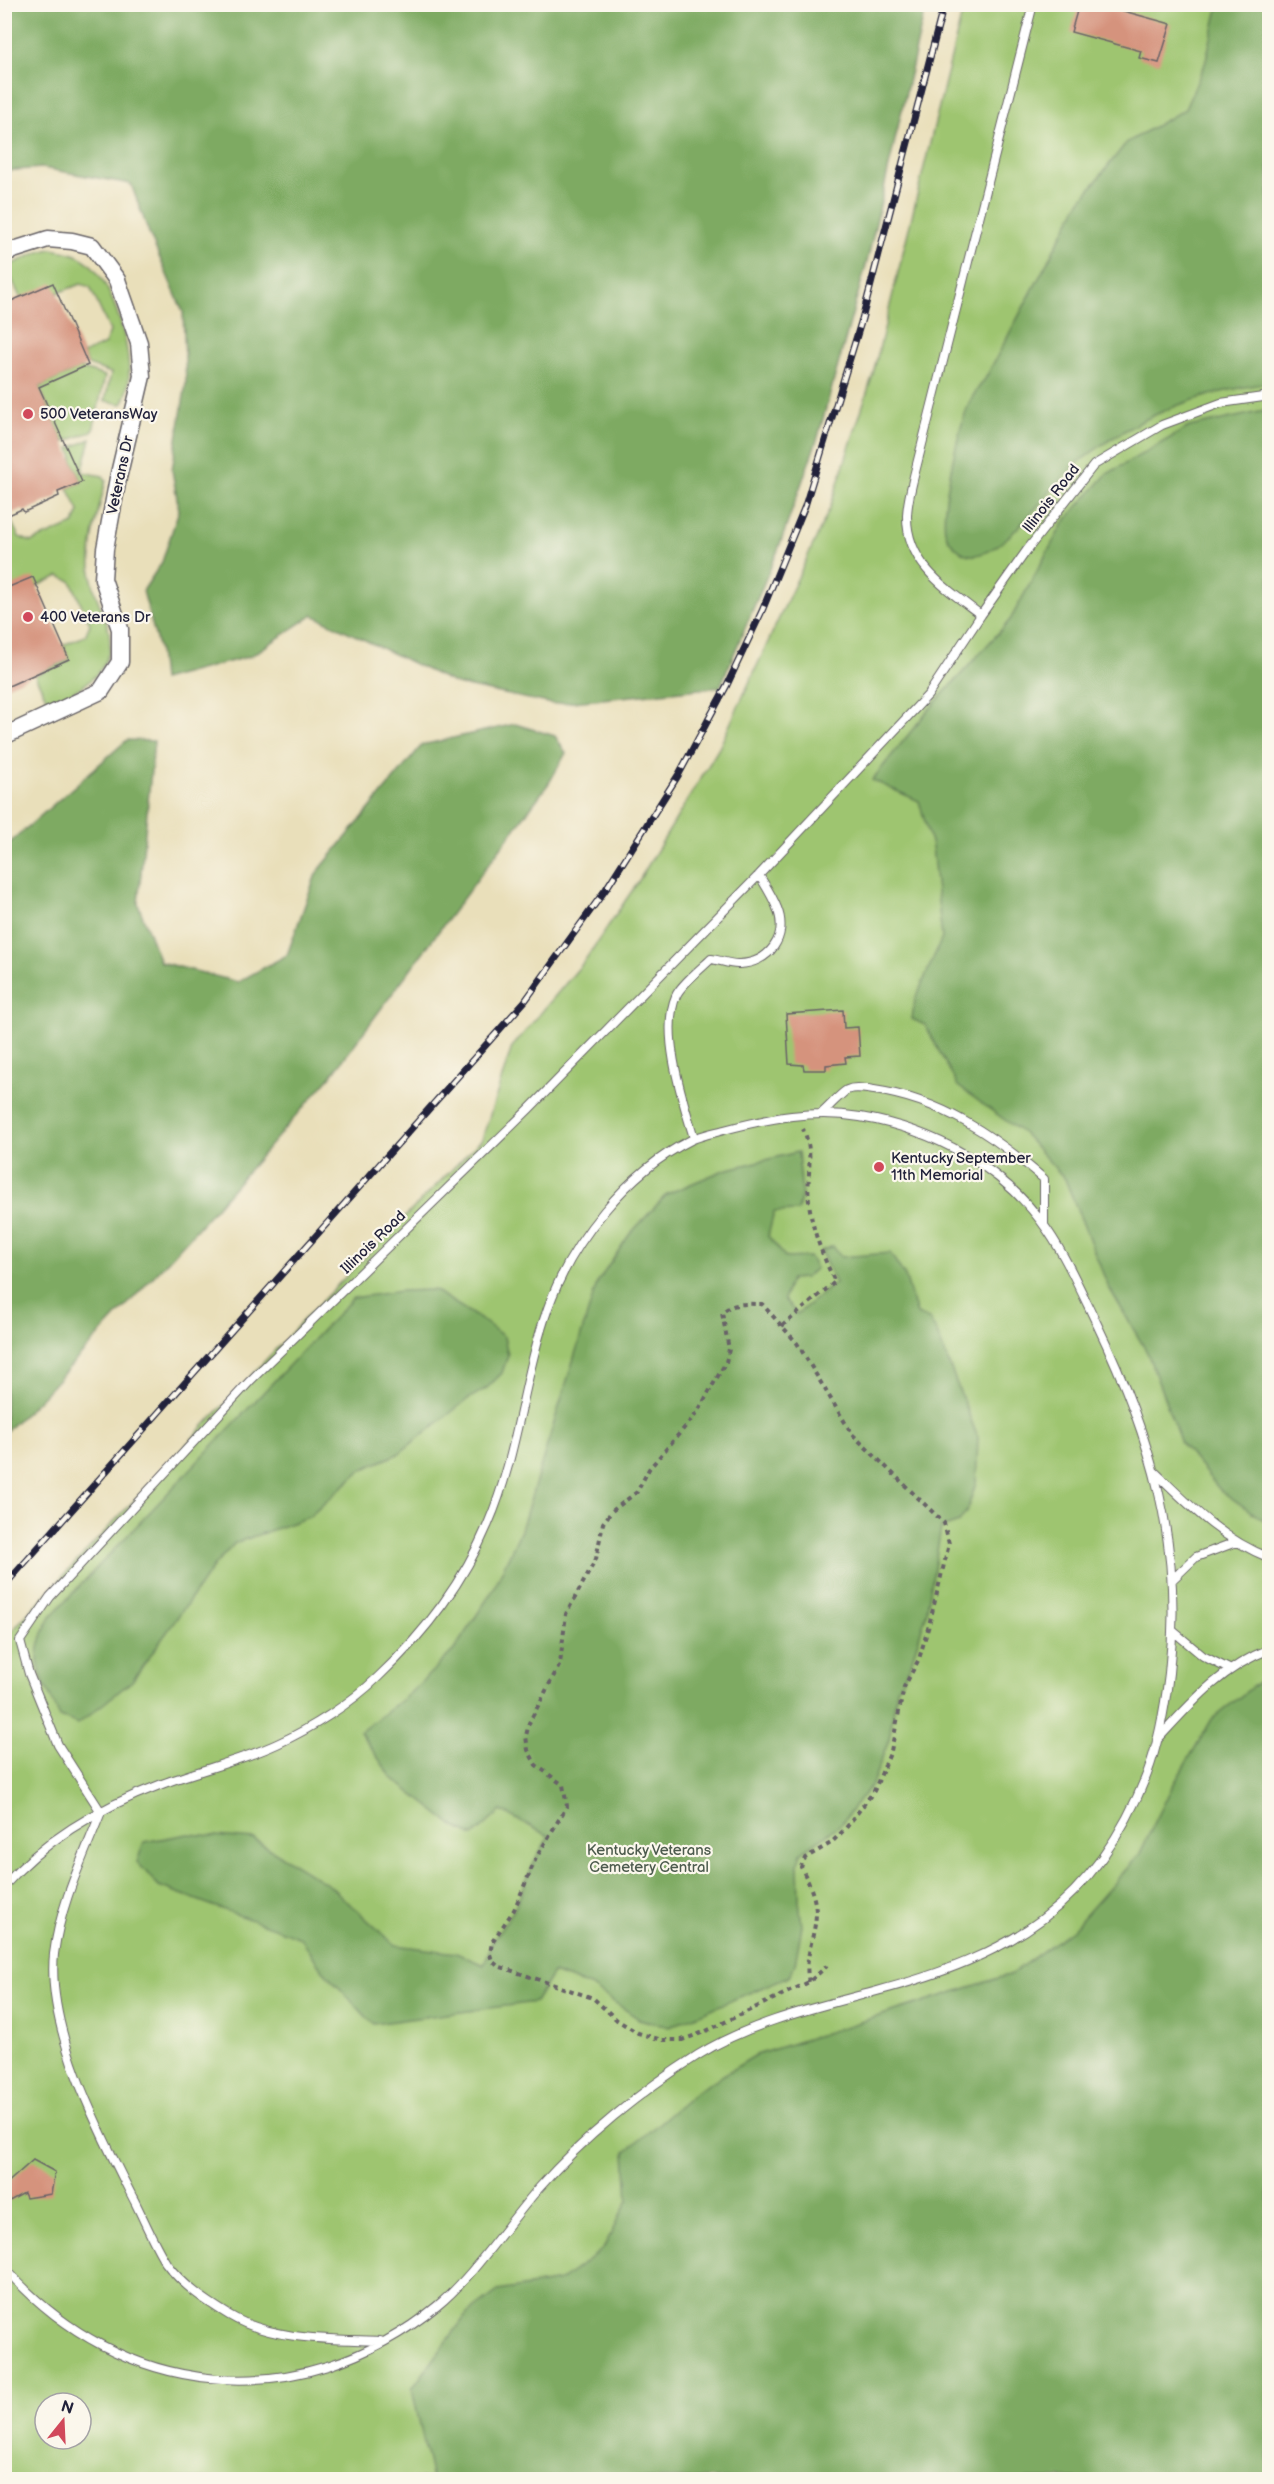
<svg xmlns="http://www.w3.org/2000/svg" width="1274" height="2484" font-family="'Balsamiq Sans',sans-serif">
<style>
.green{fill:#9ec570;stroke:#607456;stroke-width:1.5;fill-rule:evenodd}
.forest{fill:#7eaa62;stroke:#50664e;stroke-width:1.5}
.building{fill:#d5937d}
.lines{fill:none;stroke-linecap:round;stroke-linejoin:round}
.lane-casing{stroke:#686467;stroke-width:10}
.street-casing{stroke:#686467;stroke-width:19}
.path{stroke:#686467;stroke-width:4;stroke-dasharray:4.5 4.5;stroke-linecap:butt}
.lane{stroke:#fff;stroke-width:8}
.street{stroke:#fff;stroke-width:16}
.rail-casing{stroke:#22223b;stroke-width:7}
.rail{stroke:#fbf7ec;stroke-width:4.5;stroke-dasharray:14;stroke-linecap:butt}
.poi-dot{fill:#d1495b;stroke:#fbf7ec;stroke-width:2}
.labels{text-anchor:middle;stroke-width:4.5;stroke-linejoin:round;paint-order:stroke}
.poi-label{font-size:15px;fill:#22223b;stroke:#fbf7ec;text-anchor:start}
.street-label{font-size:15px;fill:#22223b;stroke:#fbf7ec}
.park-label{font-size:15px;fill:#4d5b4e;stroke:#fbf7ec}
</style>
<rect width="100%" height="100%" fill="#fbf7ec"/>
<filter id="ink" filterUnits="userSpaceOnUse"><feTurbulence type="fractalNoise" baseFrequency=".0167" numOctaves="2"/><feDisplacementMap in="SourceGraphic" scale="12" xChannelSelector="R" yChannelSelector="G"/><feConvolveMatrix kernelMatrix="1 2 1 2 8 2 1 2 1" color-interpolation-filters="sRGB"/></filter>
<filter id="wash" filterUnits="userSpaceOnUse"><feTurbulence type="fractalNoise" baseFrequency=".008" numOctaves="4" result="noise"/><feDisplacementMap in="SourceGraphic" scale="24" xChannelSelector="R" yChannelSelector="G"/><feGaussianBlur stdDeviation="1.35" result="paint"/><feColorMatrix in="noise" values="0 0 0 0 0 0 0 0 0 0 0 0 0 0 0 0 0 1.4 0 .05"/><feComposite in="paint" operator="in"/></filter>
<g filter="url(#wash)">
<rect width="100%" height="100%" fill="#e9dfba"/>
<!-- green -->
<path class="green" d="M 964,5 L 1269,5 L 1269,2479 L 5,2479 L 5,1638 L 307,1316 L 482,1139 L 512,1047 L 583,963 L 638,882 L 719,748 L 830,508 L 873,374 ZM 45,2403 L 81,2403 L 81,2439 L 45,2439 Z
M 51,249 C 66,251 79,254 90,264 C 115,286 142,374 122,404 L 105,401 L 111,373 L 88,365 L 83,354 L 105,344 L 110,331 L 90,287 L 81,284 L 57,293 L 20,297 L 8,271 L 8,266 L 39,252 Z
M 80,368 L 105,376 L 93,431 L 64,442 L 39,387 Z
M 91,439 L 82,472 L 103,476 L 106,480 C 99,509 89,541 91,571 C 92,590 101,606 107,624 C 121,667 83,691 48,702 L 35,675 L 69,660 L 63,645 L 85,636 L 90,624 L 71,581 L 59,576 L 37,586 L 5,589 L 4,517 L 8,515 L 19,537 L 31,542 L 74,524 L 79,511 L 68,488 L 82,482 L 72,459 L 73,457 L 70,448 Z"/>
<!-- forest -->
<path class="forest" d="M 5,4 L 926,5 L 868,258 L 818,437 L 778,550 L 720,687 L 553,704 L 456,684 L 313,615 L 251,656 L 162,680 L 159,650 L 143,591 L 162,562 L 179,510 L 172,470 L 186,383 L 183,312 L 149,233 L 131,184 L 42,168 L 5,171 Z
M 1222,5 L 1269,5 L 1269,383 C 1197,393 1137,416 1079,462 C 1050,485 1009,552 975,555 C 963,557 948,543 945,531 C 941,505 958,432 968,406 C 971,397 979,387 985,379 L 1079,203 L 1126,143 L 1185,109 L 1205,64 L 1218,8 Z
M 1269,410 L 1270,410 L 1269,1524 L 1220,1490 L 1181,1443 L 1147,1352 L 1108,1286 L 1065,1179 L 1024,1134 L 958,1086 L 925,1025 L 912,1019 L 915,1000 L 942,938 L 932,846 L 919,801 L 872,780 L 925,714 L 1010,620 L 1064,522 L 1107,474 L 1189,427 Z
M 515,724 L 555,736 L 566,753 L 549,783 L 331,1076 L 190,1237 L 40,1399 L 5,1432 L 5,847 L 127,740 L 154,741 L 138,904 L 160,962 L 238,982 L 287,955 L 316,874 L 422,745 Z
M 798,1152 L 802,1193 L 798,1211 L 774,1212 L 768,1236 L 786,1258 L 809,1257 L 816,1268 L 805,1278 L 791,1279 L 784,1299 L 797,1314 L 835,1283 L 821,1251 L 833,1246 L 841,1257 L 890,1253 L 905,1276 L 917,1314 L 929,1319 L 937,1333 L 978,1438 L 976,1483 L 967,1511 L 959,1522 L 941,1528 L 926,1615 L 910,1666 L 897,1689 L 889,1740 L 872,1784 L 841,1824 L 801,1853 L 798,1862 L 799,1901 L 802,1926 L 795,1964 L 789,1976 L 669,2027 L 639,2019 L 592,1987 L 553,1973 L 535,2002 L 373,2024 L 321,1968 L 301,1938 L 159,1886 L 137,1862 L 144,1842 L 188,1834 L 254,1839 L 329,1885 L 395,1945 L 456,1953 L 484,1965 L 492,1942 L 514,1910 L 536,1858 L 549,1836 L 501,1811 L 473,1836 L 455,1827 L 392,1778 L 360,1732 L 409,1694 L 454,1650 L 493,1590 L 521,1530 L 597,1283 L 629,1235 L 667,1194 L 724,1170 Z
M 434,1290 L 485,1322 L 504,1337 L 508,1355 L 502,1373 L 487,1388 L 468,1399 L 398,1454 L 361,1470 L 309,1517 L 235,1543 L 214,1566 L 132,1681 L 78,1724 L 60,1717 C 40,1674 27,1661 51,1616 L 353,1298 L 401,1291 Z
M 1269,1677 L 1269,2479 L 432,2479 L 412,2389 L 467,2314 L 498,2291 L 560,2281 L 603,2249 L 628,2200 L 625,2152 L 697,2091 L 756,2055 L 1011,1974 L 1073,1929 L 1139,1855 L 1172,1787 L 1212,1719 L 1260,1681 Z"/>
<g id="blocks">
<!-- building -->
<path class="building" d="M 1079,4 L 1098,4 L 1171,24 L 1159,63 L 1139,58 L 1141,51 L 1071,32 Z
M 53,283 L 88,365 L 39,387 L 82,482 L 58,492 L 59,496 L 24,512 L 22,509 L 4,517 L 4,304 Z
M 33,577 L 69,659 L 4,688 L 4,589 Z
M 843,1010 L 844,1028 L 858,1027 L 860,1056 L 845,1057 L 846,1063 L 826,1065 L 826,1070 L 804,1070 L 803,1065 L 789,1064 L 786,1014 Z
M 33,2160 L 55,2172 L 51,2194 L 26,2198 L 24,2193 L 4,2204 L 4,2186 Z"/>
</g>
</g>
<g filter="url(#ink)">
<use href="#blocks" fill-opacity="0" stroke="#686467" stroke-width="1.5"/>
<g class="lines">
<defs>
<path id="lane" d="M 981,615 L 1027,550 L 1094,465 L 1162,425 L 1221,403 L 1270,396
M 823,1112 C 831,1105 839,1095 847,1090 C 855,1086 866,1089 874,1090 C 940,1099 995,1136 1044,1179 L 1044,1224
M 694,1138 C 683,1101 660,1033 676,996 C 680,985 703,967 711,959 C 720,960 731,965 739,964 C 769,963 789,937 777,908 C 773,897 765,885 759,875
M 1156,1473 C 1191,1507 1223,1540 1270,1558
M 1172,1580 L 1196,1557 L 1236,1542
M 1173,1631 L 1203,1656 L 1229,1669
M 1157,1740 C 1191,1703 1222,1667 1270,1649
M 4,1886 C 46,1838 103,1806 162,1784 C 200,1770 240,1761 277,1744 C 312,1728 350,1704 378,1677 C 424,1634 463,1583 488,1524 C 518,1455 523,1378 548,1308 C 571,1242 628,1171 691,1140 C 698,1136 717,1132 724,1130 C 770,1118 813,1109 860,1117 C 933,1129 1006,1168 1048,1231 C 1067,1259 1081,1291 1096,1322 C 1151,1436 1184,1545 1169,1673 C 1165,1707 1159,1742 1147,1774 C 1095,1907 1009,1956 877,1991 C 817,2007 751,2022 698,2055 C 641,2091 583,2138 539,2188 C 507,2224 473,2277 437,2306 C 300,2418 120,2400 4,2267
M 380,2341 C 331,2339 272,2341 229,2315 C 206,2301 182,2285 166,2263 C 154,2244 145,2222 135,2202 C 101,2135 46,2031 54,1954 C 60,1904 83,1858 101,1812 L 58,1745 L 29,1674 L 20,1641 L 50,1597 L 250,1381 L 529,1109 L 759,875 L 928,695 L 981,615 C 947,589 907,565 907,517 C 907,504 911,489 914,476 L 1033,4"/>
<path id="street" d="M 4,253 L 48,239 L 72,241 L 92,246 L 117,280 L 139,343 L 142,376 L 118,478 L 105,549 L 103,579 L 120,629 L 120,662 L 101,691 L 4,736"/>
</defs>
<!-- lane casing -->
<use href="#lane" class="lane-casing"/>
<!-- street casing -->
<use href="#street" class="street-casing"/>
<!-- path -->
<path class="path" d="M 782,1326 L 835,1282 C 823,1256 812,1231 809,1202 C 806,1177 815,1153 803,1129
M 809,1982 C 803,1957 816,1936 816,1912 C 815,1895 808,1881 801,1867 L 805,1858 L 831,1843 L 846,1828 L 874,1791 L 891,1751 L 904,1687 L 919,1659 L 929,1625 L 949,1544 L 944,1523 L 852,1434 L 797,1343 L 762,1304 C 747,1304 733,1302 722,1313 L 729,1349 L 726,1362 L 697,1413 L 649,1469 L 637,1492 L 612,1511 L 603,1523 L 596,1559 L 566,1614 L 560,1664 L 529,1723 L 526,1736 L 528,1750 L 536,1765 L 563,1785 L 567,1806 L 536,1858 L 514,1910 L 492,1942 L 490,1954 L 492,1961 L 498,1966 L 593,1998 L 617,2020 L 638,2033 L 662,2040 L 682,2040 L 704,2032 L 809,1982 L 827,1966"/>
<!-- lane -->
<use href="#lane" class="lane"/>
<!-- street -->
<use href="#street" class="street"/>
<defs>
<path id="rail" d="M 4,1586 L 525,1001 L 606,889 L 679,774 L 727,685 L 762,611 L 805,506 L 862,319 L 944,4"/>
</defs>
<!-- rail casing -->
<use href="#rail" class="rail-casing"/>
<!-- rail -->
<use href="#rail" class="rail"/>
</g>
</g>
<!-- markers -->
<g class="poi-dot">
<circle cx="28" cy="414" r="6"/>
<circle cx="28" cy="617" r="6"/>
<circle cx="879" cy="1167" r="6"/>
</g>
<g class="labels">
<!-- poi labels -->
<g class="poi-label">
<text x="40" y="419">500 VeteransWay</text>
<text x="40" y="622">400 Veterans Dr</text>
<text x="891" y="1163">Kentucky September<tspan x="891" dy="17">11th Memorial</tspan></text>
</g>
<!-- street labels -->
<g class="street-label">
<text transform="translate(120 475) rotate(-78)" y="5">Veterans Dr</text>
<text transform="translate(1051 498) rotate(-52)" y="5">lllinois Road</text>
<text transform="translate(373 1242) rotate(-44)" y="5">Illinois Road</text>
</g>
<!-- park labels -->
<g class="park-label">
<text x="649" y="1855">Kentucky Veterans<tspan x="649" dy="17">Cemetery Central</tspan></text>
</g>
</g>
<!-- margin -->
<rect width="1274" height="2484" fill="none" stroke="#fbf7ec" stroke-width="24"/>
<!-- north arrow -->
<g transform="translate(63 2421) rotate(18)"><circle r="28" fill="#fbf7ec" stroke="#a4a2a5" stroke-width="1.5"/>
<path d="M0-4.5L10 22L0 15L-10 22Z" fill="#d1495b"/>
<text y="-9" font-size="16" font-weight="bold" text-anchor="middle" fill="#22223b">N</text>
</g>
</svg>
